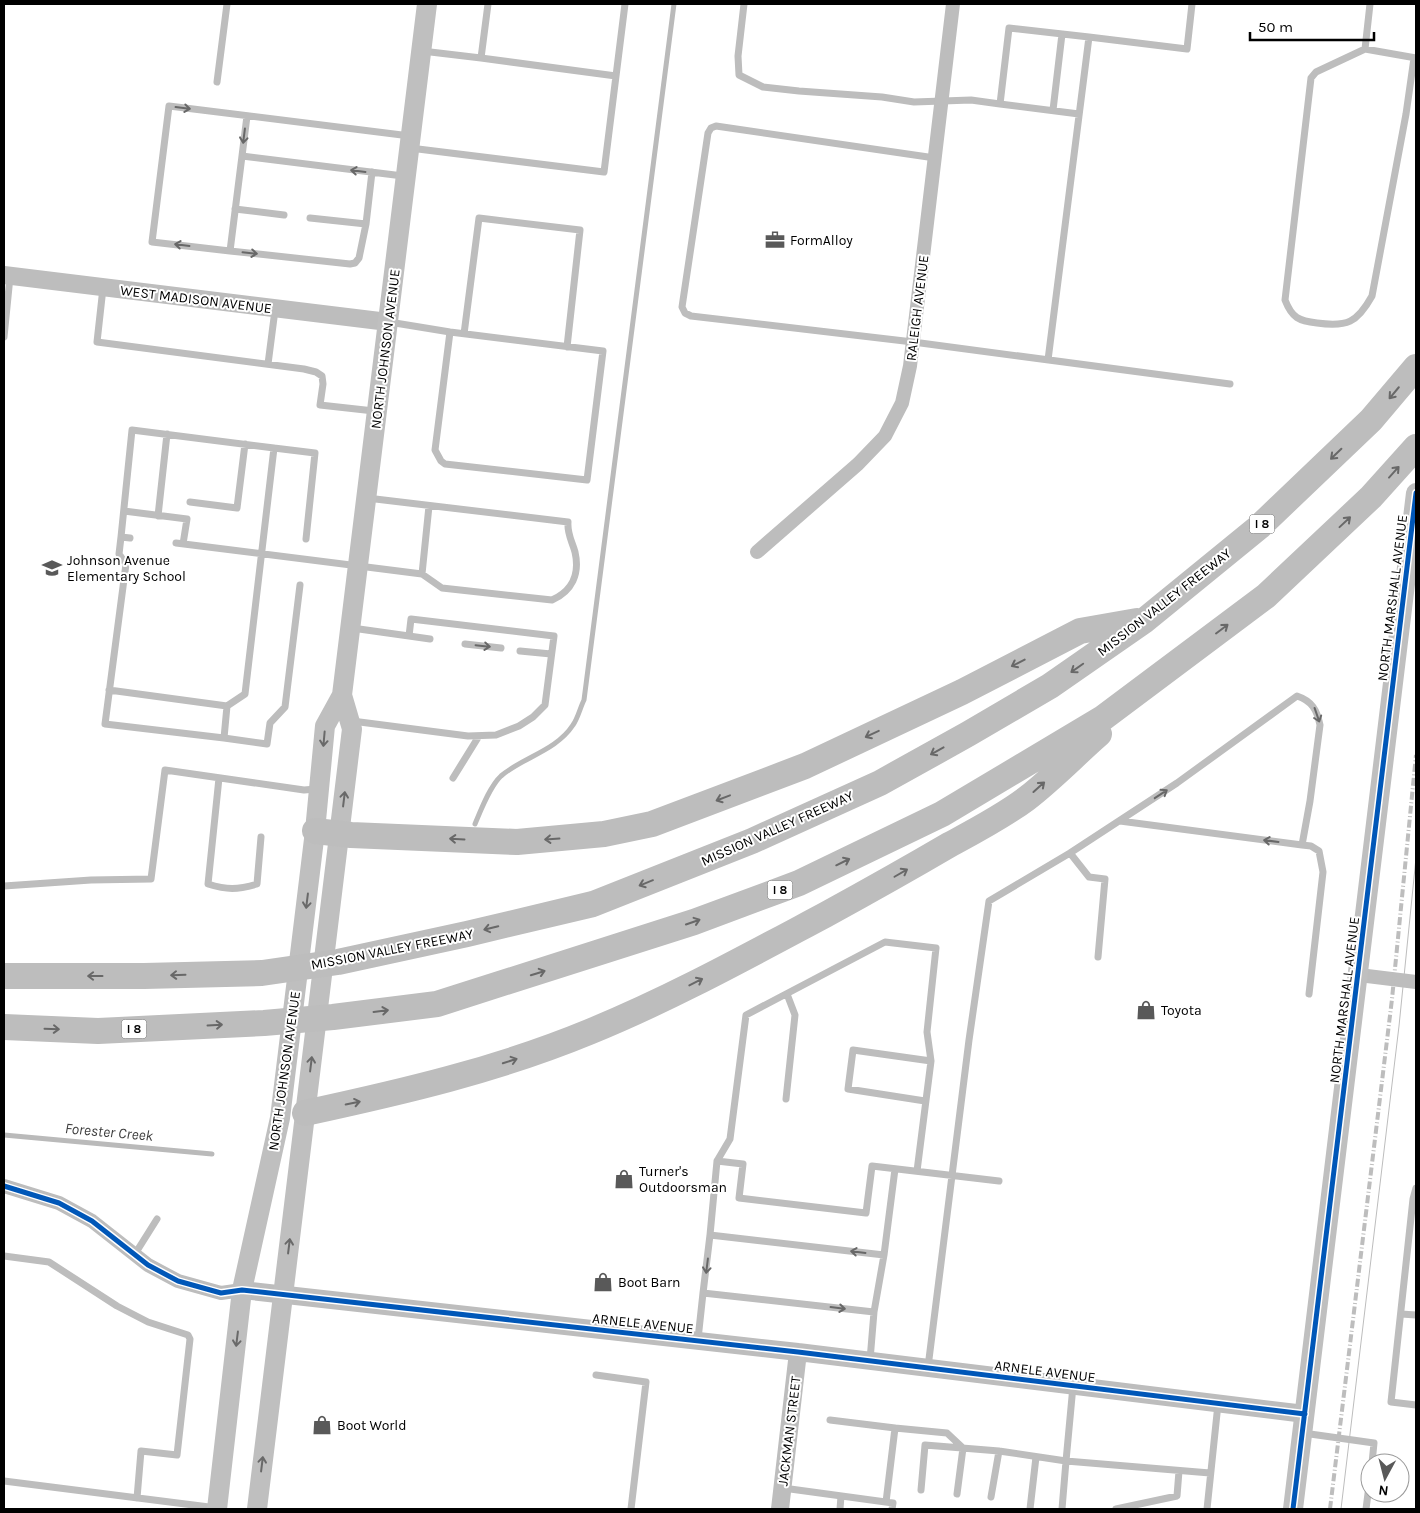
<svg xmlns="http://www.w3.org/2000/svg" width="1420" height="1513" font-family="Karla,sans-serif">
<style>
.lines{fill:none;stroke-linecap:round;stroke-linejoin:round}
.stream{stroke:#bababa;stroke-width:5}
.service{stroke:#bdbdbd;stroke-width:7}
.minor{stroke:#bdbdbd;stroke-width:14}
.tertiary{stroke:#bdbdbd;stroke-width:18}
.secondary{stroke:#bfbfbf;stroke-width:20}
.motorway{stroke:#bdbdbd;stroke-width:26}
.tram{stroke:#bdbdbd;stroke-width:1}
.rail{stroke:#bdbdbd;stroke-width:4;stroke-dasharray:8 2.5 1 2.5;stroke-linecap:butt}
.cycleway-casing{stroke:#fff;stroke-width:8}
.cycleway{stroke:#0057b8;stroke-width:5}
.oneway{stroke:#686868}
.oneway2{stroke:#696969}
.labels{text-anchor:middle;stroke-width:4;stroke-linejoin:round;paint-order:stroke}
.shield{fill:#fff;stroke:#4c4c4c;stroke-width:1}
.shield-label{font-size:12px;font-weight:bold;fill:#000}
.poi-label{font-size:14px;fill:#000;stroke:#fff;text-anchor:start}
.street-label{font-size:14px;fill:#000;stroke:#fff}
.water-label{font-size:15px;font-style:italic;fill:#3e3e3e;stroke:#fff}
</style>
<rect width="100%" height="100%" fill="#fff"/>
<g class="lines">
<!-- stream -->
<path class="stream" d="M 475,824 C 481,810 490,786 501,776 C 523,757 556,751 573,725 C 578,718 580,708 584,700 L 674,4
M 4,1135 L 212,1154"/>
<!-- service -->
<path class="service" d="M 744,4 L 738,56 L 739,75 L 763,87 L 799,91 L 882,97 L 914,102 L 971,100 L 1000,104 L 1009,28 L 1089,37 L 1048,360
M 1089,37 L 1187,49 L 1192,4
M 1365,49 L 1370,4
M 422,51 L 481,58 L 488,4
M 481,58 L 616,76
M 1414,58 L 1406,114 L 1372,296 C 1357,323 1347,327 1317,323 C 1299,321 1292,318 1285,300 L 1311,78 L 1316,72 L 1365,49 L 1416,58
M 217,82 L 227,4
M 1000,104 L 1079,114
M 1053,110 L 1062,34
M 410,148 L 604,172 L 625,4
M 242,156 L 247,116
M 935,158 L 716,126 L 711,128 L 708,133 L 682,307 L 685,313 L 691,316 L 913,342 L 1230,384
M 372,172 L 366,224 L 359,258 L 355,263 L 350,264 L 230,251 L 242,156 L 403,176
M 235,209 L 284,215
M 310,218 L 366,224
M 230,251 L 152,242 L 169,106 L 410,136
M 103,288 L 97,342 L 304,369 L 316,372 L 322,376 L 323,384 L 320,405 L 374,411
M 389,322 L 450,332 L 603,351 L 587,480 L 445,464 L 441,461 L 435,450 L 450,332
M 464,334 L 479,218 L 580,230 L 567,347
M 4,337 L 10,277
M 268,364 L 275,310
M 274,448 L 315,453 L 306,539
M 190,502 L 237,508 L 245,444
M 124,511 L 187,519 L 183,544
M 158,516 L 167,434
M 121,537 L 132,430 L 274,448 L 245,694 L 227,706 L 224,738 L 105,724 L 126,564 L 119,554 L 121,537 L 130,538
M 176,543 L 422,574 L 442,588 L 552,600 C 572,591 580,574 575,552 C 572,541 567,534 568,522 L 367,498
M 422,574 L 429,506
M 409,636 L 430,639
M 465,644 L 501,648
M 520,651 L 551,654
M 109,690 L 227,706
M 352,721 L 468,736 L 496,735 L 519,726 L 533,717 L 545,705 L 554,636 L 411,619 L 409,636 L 352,628
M 224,738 L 267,744 L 270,723 L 285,707 L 300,585
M 219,778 L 208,884 C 227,890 237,890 257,884 L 261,837
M 453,778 L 479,736
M 1302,845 L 1311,846 L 1319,851 L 1323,872 L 1309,994
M 1070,853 L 1089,877 L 1105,879 L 1098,957
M 4,886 L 91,880 L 151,879 L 165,770 L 304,790 L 316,789
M 786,1099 L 795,1015 L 787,994
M 925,1101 L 848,1089 L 853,1050 L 931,1061
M 717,1161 L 743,1164 L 739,1198 L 866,1213 L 872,1166 L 999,1181
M 1416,1188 L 1413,1199 L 1391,1402 L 1416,1405
M 710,1235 L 717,1161 L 730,1139 L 746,1015 L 885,942 L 936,948 L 927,1032 L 931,1061 L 917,1171
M 135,1254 L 157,1219
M 884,1255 L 895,1169
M 4,1256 L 49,1262 L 117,1306 L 148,1322 L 188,1335 L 190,1339 L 177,1455 L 141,1451 L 137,1498
M 1401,1314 L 1416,1315
M 698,1339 L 703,1293
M 870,1360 L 874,1312 L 884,1255 L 710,1235 L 703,1293 L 874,1312
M 928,1367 L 969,1040 L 989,901 L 1070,853 L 1177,783 L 1297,696 C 1312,701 1317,710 1320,725 L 1310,801 L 1302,845 L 1120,821
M 596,1375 L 646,1382 L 631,1509
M 1073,1386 L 1066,1461 L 1210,1473
M 830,1420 L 895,1428 L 886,1502
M 895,1428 L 947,1433 L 963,1448 L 957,1494
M 1303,1433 L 1374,1443 L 1372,1463
M 4,1481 L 217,1508
M 783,1488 L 893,1503 L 892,1509
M 921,1490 L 925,1445 L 999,1451 L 1066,1461 L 1062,1509
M 991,1497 L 999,1451
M 840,1509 L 841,1496
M 1030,1509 L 1036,1457
M 1116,1509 L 1177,1496 L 1179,1471
M 1207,1509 L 1218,1404
M 1366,1509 L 1370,1478"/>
<!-- minor -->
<path class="minor" d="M 757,552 L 858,464 L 885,436 L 902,403 L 910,366 L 953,4
M 1359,975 L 1416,982
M 4,1186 L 59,1203 L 92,1221 L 148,1265 L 178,1281 L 221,1293 L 242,1290"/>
<!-- tertiary -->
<path class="tertiary" d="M 4,275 L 388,322
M 242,1290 L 798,1352 L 1305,1414
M 780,1509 L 798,1352"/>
<!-- secondary -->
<path class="secondary" d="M 217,1509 L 242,1290 L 280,1118 L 315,831 L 325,726 L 342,695
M 257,1509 L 352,729 L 342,695 L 427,4
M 1293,1509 L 1416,493"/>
<!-- motorway -->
<path class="motorway" d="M 315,831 L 351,835 L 517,842 L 604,834 L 652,824 L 805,766 L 962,692 L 1080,631 L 1137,621
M 4,976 L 144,976 L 262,973 L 338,962 L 467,934 L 593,904 L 752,841 L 880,783 L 968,734 L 1050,686 L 1145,620 L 1259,527 L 1371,420 L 1416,367
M 4,1027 L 98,1031 L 264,1023 L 333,1017 L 437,1004 L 694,922 L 799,883 L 942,814 L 1103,718 L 1266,596 L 1371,497 L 1416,447
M 305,1113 C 402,1092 497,1070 589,1032 C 670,999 748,956 825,915 C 867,892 908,869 949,845 C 975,831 1002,817 1026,799 C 1051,780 1075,755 1099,734"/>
<!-- tram -->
<path class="tram" d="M 1341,1509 L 1399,1026 L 1416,858"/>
<!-- rail -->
<path class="rail" d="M 1330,1509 L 1392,999 L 1416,755"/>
<defs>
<path id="cycleway" d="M 4,1186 L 59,1203 L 92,1221 L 148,1265 L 178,1281 L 221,1293 L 242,1290 L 798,1352 L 1305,1414
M 1293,1509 L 1416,493"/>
</defs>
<!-- cycleway casing -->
<use href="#cycleway" class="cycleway-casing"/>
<!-- cycleway -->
<use href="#cycleway" class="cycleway"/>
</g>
<!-- one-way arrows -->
<defs><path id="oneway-shaft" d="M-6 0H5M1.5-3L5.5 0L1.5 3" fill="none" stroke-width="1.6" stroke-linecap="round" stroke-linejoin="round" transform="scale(1.25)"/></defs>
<g class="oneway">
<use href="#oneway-shaft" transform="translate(183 108) rotate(7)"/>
<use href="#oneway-shaft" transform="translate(244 136) rotate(97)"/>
<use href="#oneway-shaft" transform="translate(358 171) rotate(-173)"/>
<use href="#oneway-shaft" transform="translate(182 245) rotate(-173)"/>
<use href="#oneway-shaft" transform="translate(250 253) rotate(6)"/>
<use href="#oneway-shaft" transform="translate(1394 393) rotate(130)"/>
<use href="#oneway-shaft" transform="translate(1336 454) rotate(136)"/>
<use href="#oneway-shaft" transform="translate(1394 472) rotate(-48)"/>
<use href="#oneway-shaft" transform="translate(1345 522) rotate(-43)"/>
<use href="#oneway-shaft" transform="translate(1222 629) rotate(-37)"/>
<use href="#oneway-shaft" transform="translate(483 646) rotate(6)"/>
<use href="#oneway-shaft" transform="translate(1018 663) rotate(153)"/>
<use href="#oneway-shaft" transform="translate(1077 668) rotate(145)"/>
<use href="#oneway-shaft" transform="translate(1317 715) rotate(71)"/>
<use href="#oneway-shaft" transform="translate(872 734) rotate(155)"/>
<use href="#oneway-shaft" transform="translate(937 751) rotate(151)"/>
<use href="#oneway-shaft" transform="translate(1039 787) rotate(-42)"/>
<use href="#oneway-shaft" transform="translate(1161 794) rotate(-33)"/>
<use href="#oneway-shaft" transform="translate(723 798) rotate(159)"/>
<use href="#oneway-shaft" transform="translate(457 839) rotate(-177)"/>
<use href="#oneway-shaft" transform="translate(552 839) rotate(176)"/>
<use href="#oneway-shaft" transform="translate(1271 841) rotate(-173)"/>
<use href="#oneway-shaft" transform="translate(843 862) rotate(-26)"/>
<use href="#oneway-shaft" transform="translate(901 873) rotate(-30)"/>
<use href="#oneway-shaft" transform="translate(646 883) rotate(158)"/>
<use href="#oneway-shaft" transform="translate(693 922) rotate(-19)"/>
<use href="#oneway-shaft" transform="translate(491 928) rotate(166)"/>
<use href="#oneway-shaft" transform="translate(538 973) rotate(-17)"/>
<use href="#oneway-shaft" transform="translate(178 975) rotate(178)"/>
<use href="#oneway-shaft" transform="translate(95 976) rotate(180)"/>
<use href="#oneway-shaft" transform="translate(696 982) rotate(-27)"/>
<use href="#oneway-shaft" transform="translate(381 1011) rotate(-7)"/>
<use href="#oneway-shaft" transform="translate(215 1025) rotate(-3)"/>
<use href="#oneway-shaft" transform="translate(52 1029) rotate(2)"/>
<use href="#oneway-shaft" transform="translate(510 1061) rotate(-18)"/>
<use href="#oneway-shaft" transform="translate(353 1103) rotate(-12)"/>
<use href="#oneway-shaft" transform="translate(858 1252) rotate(-173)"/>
<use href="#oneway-shaft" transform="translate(707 1266) rotate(97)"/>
<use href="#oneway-shaft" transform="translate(838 1308) rotate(7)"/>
</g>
<g class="oneway2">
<use href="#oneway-shaft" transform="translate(324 739) rotate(95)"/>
<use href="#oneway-shaft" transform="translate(344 799) rotate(-83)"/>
<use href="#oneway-shaft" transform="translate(307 901) rotate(97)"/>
<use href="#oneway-shaft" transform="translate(311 1064) rotate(-83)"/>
<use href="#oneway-shaft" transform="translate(289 1246) rotate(-83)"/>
<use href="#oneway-shaft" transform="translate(237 1339) rotate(97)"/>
<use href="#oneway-shaft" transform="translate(262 1464) rotate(-83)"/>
</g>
<!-- icons -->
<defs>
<symbol id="office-bare" viewBox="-9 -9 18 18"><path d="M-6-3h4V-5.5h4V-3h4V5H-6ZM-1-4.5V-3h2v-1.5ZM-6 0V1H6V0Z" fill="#595959" stroke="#fff" stroke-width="2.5" paint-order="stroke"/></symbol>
<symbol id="school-bare" viewBox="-9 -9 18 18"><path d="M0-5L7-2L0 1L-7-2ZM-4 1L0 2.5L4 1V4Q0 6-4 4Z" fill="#595959" stroke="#fff" stroke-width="2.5" paint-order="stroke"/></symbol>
<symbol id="shop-bare" viewBox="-9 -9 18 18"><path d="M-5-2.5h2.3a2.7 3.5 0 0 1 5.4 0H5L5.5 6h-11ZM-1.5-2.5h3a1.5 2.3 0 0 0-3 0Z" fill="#595959" stroke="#fff" stroke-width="2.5" paint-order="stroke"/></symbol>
</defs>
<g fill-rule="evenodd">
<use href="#office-bare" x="761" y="226" width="28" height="28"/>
<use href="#school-bare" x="38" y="554" width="28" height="28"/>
<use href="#shop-bare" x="1132" y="996" width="28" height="28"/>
<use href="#shop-bare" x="610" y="1165" width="28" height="28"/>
<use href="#shop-bare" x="589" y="1268" width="28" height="28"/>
<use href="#shop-bare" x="308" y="1411" width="28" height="28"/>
</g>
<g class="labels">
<!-- shield labels -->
<g class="shield">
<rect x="1249.5" y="514.5" width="25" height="19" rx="4"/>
<rect x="767.5" y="880.5" width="25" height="19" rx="4"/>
<rect x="121.5" y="1019.5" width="25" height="19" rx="4"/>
</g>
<g class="shield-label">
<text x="1262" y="528">I 8</text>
<text x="780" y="894">I 8</text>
<text x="134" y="1033">I 8</text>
</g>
<!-- poi labels -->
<g class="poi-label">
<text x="790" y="245">FormAlloy</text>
<text x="67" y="565">Johnson Avenue<tspan x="67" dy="16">Elementary School</tspan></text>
<text x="1161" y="1015">Toyota</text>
<text x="639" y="1176">Turner's<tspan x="639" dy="16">Outdoorsman</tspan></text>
<text x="618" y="1287">Boot Barn</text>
<text x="337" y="1430">Boot World</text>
</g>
<!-- street labels -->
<g class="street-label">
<text transform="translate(196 299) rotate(7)" y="5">WEST MADISON AVENUE</text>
<text transform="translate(917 308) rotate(-83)" y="5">RALEIGH AVENUE</text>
<text transform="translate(385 349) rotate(-83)" y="5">NORTH JOHNSON AVENUE</text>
<text transform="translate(1392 598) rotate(-83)" y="5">NORTH MARSHALL AVENUE</text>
<text transform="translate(1164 602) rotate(-38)" y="5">MISSION VALLEY FREEWAY</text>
<text transform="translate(777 828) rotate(-24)" y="5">MISSION VALLEY FREEWAY</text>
<text transform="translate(392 949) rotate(-11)" y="5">MISSION VALLEY FREEWAY</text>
<text transform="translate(1344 1000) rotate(-83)" y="5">NORTH MARSHALL AVENUE</text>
<text transform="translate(284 1071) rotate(-82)" y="5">NORTH JOHNSON AVENUE</text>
<text transform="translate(643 1323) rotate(6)" y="5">ARNELE AVENUE</text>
<text transform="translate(1045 1371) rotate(7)" y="5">ARNELE AVENUE</text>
<text transform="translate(789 1431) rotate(-83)" y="5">JACKMAN STREET</text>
</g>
<!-- water labels -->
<g class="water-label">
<text transform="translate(109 1132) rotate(5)" y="5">Forester Creek</text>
</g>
</g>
<!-- border -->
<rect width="1420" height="1513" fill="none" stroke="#000000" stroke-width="10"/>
<!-- north arrow -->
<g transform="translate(1385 1478) rotate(187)"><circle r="24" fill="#ffffff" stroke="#999999"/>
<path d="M0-4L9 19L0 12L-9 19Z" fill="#595959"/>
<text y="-8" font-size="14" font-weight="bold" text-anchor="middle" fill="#000000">N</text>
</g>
<!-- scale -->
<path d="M1250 32v8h124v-8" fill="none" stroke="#000000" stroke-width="2.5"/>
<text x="1258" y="32" font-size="15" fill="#000000" stroke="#ffffff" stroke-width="4" paint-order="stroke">50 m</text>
</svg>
